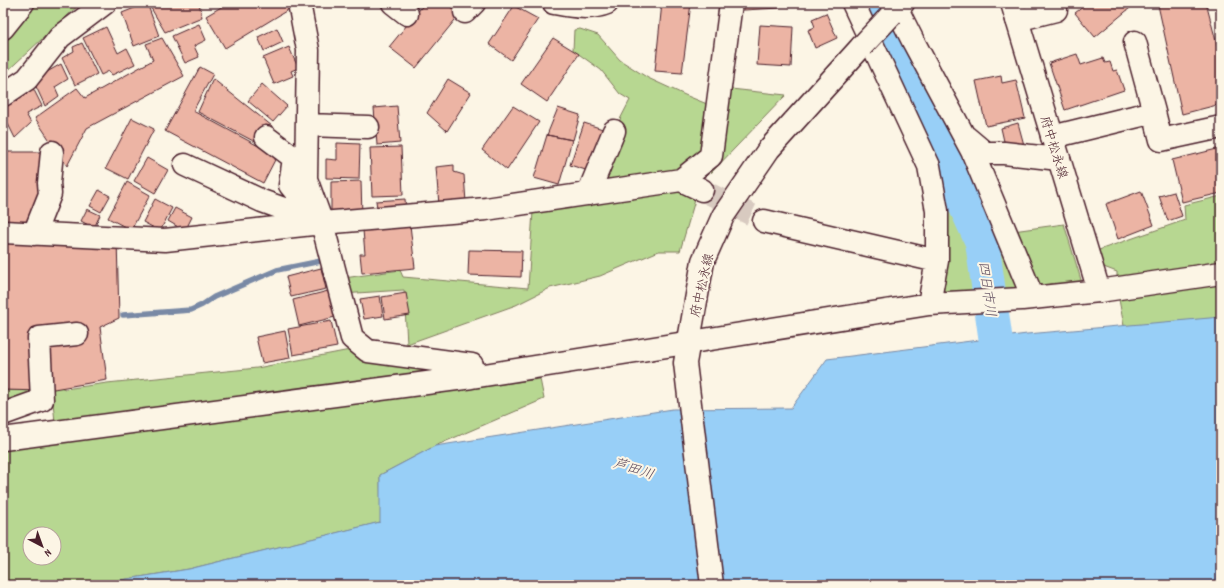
<svg xmlns="http://www.w3.org/2000/svg" width="1224" height="588" font-family="Dekko,'Klee One',sans-serif">
<style>
.green{fill:#b7d791;stroke:#807b5e;fill-rule:evenodd}
.water{fill:#98cff7;stroke:#7989a5}
.lines{fill:none;stroke-linecap:round;stroke-linejoin:round}
.stream{stroke:#7989a5;stroke-width:5.5}
.river{stroke:#98cff7;stroke-width:34}
.building{fill:#ecb4a4;stroke:#4a1f2b}
.minor-tunnel{stroke:#d8cac0;stroke-width:22;stroke-dasharray:22 11;stroke-linecap:butt}
.minor-casing{stroke:#4a1f2b;stroke-width:25}
.major-casing{stroke:#4a1f2b;stroke-width:25}
.minor{stroke:#fcf5e5;stroke-width:22}
.major{stroke:#fcf5e5;stroke-width:22}
.major-bridge-casing{stroke:#4a1f2b;stroke-width:25;stroke-linecap:butt}
.major-bridge{stroke:#fcf5e5;stroke-width:22}
.labels{text-anchor:middle;stroke-width:4;stroke-linejoin:round;paint-order:stroke}
.street-label{font-size:13px;fill:#4a1f2b;stroke:#fcf5e5}
.water-label{font-size:14px;font-style:italic;fill:#5e4b5e;stroke:#fcf5e5}
</style>
<rect width="100%" height="100%" fill="#fcf5e5"/>
<filter id="ink" filterUnits="userSpaceOnUse"><feTurbulence type="fractalNoise" baseFrequency=".025" numOctaves="2"/><feDisplacementMap in="SourceGraphic" scale="8" xChannelSelector="R" yChannelSelector="G"/><feConvolveMatrix kernelMatrix="1 2 1 2 8 2 1 2 1" color-interpolation-filters="sRGB"/></filter>
<g filter="url(#ink)">
<!-- green -->
<path class="green" d="M 3,3 L 81,3 L 3,75 Z
M 858,3 L 894,3 L 1006,232 L 1064,224 L 1085,293 L 929,304 L 937,211 Z
M 580,29 L 598,35 L 620,60 L 648,78 L 685,95 L 707,104 L 703,151 L 677,175 L 593,192 L 614,131 L 630,100 L 620,94 L 601,70 L 573,50 L 574,30 Z
M 731,89 L 786,95 L 711,173 L 722,149 L 728,101 Z
M 676,190 L 695,200 L 680,251 L 659,251 L 600,276 L 550,288 L 516,305 L 407,344 L 404,290 L 341,294 L 337,279 L 400,270 L 403,277 L 528,288 L 533,211 Z
M 1221,196 L 1221,318 L 1124,326 L 1117,289 L 1117,272 L 1101,266 L 1096,251 L 1185,220 L 1184,205 Z
M 350,350 L 449,372 L 55,422 L 51,383 L 65,389 L 107,383 L 257,368 Z
M 540,379 L 544,399 L 435,446 L 380,475 L 381,522 L 189,569 L 90,585 L 3,585 L 3,449 ZM 30,534 L 54,534 L 54,558 L 30,558 Z
M 3,390 L 42,391 L 3,414 Z"/>
<!-- water -->
<path class="water" d="M 1221,317 L 1221,585 L 90,585 L 189,569 L 380,522 L 380,475 L 435,446 L 673,409 L 791,408 L 827,359 L 1027,334 Z"/>
<g class="lines">
<!-- stream -->
<path class="stream" d="M 379,3 L 384,4 L 388,8
M 123,315 L 191,310 L 202,305 L 214,297 L 277,270 L 321,261"/>
<!-- river -->
<path class="river" d="M 867,3 L 908,94 L 939,148 L 982,242 L 1002,385"/>
</g>
<!-- building -->
<path class="building" d="M 147,3 L 159,36 L 134,46 L 122,13 Z
M 148,3 L 199,3 L 202,17 L 165,32 Z
M 228,3 L 288,3 L 291,8 L 225,48 L 206,16 Z
M 425,3 L 457,3 L 452,9 L 459,15 L 416,68 L 389,47 Z
M 662,3 L 691,3 L 682,73 L 655,71 Z
M 744,3 L 779,3 L 779,8 L 744,10 Z
M 1082,3 L 1136,3 L 1095,37 L 1075,13 L 1084,6 Z
M 1170,3 L 1206,3 L 1221,60 L 1221,104 L 1182,114 L 1158,5 Z
M 514,6 L 538,19 L 511,60 L 489,44 Z
M 826,13 L 837,38 L 815,48 L 808,30 L 815,27 L 812,19 Z
M 199,24 L 206,40 L 194,46 L 199,57 L 185,63 L 172,36 Z
M 760,25 L 793,27 L 791,67 L 757,65 Z
M 106,27 L 118,53 L 127,48 L 135,64 L 112,75 L 109,71 L 101,75 L 83,38 Z
M 277,28 L 283,42 L 264,51 L 258,37 Z
M 162,38 L 184,76 L 87,128 L 67,166 L 35,118 L 77,88 L 85,98 L 153,60 L 146,44 Z
M 553,38 L 579,54 L 547,102 L 521,84 Z
M 82,43 L 97,74 L 75,85 L 62,58 L 74,51 L 73,47 Z
M 289,47 L 298,68 L 291,71 L 293,76 L 274,84 L 263,58 Z
M 1077,54 L 1081,65 L 1103,58 L 1105,63 L 1110,62 L 1113,71 L 1117,70 L 1124,90 L 1065,110 L 1049,63 Z
M 61,64 L 68,79 L 55,87 L 59,96 L 45,106 L 33,80 Z
M 200,67 L 213,74 L 193,111 L 277,156 L 263,183 L 165,131 Z
M 1001,76 L 1002,83 L 1016,80 L 1025,118 L 986,126 L 976,81 Z
M 213,79 L 272,126 L 261,145 L 198,112 Z
M 448,79 L 471,93 L 447,131 L 427,113 Z
M 262,84 L 287,106 L 273,122 L 248,101 Z
M 32,86 L 42,106 L 26,114 L 31,123 L 15,138 L 3,114 L 3,102 Z
M 397,106 L 400,143 L 377,145 L 374,108 Z
M 513,106 L 539,122 L 507,170 L 482,150 Z
M 558,108 L 580,115 L 573,140 L 547,135 Z
M 132,118 L 154,129 L 128,179 L 106,168 Z
M 584,123 L 609,131 L 595,173 L 570,165 Z
M 1018,123 L 1024,145 L 1006,150 L 1001,128 Z
M 547,135 L 572,140 L 559,185 L 534,178 Z
M 337,143 L 360,144 L 359,179 L 326,178 L 326,159 L 337,160 Z
M 401,147 L 403,195 L 372,196 L 370,148 Z
M 1221,148 L 1221,193 L 1182,202 L 1172,160 Z
M 3,152 L 52,152 L 26,229 L 3,229 Z
M 147,158 L 168,170 L 155,193 L 134,181 Z
M 454,165 L 454,172 L 464,175 L 466,202 L 439,205 L 436,167 Z
M 361,181 L 362,216 L 331,217 L 331,182 Z
M 127,182 L 150,195 L 131,230 L 108,218 Z
M 99,190 L 110,196 L 101,212 L 90,206 Z
M 1141,191 L 1154,225 L 1118,239 L 1106,204 Z
M 1174,192 L 1182,216 L 1168,221 L 1159,196 Z
M 155,199 L 172,208 L 160,231 L 143,222 Z
M 405,199 L 406,211 L 378,214 L 376,201 Z
M 175,208 L 192,217 L 185,231 L 168,221 Z
M 87,209 L 100,215 L 94,228 L 81,221 Z
M 410,225 L 415,268 L 362,273 L 360,254 L 365,254 L 363,230 Z
M 3,233 L 117,238 L 119,318 L 100,327 L 107,380 L 42,391 L 3,390 Z
M 469,250 L 522,251 L 521,277 L 468,275 Z
M 321,268 L 326,289 L 291,297 L 286,277 Z
M 328,291 L 335,317 L 299,326 L 293,300 Z
M 406,293 L 410,315 L 385,319 L 382,297 Z
M 380,296 L 383,316 L 364,319 L 360,299 Z
M 331,321 L 337,347 L 293,355 L 288,329 Z
M 285,331 L 290,358 L 262,363 L 256,337 Z"/>
<g class="lines">
<!-- minor-tunnel -->
<path class="minor-tunnel" d="M 702,190 L 764,221"/>
<defs>
<path id="minor" d="M 299,3 L 308,50 L 306,179 L 322,223 L 352,338 L 368,351 L 472,365 L 472,377
M 393,3 L 407,14
M 554,3 C 571,6 590,10 607,3
M 853,3 L 929,166 L 937,211 L 937,261 L 929,304
M 894,3 L 913,41 L 972,151 L 1033,298
M 465,12 L 474,3
M 1017,20 L 1056,10
M 3,28 L 23,3
M 1135,42 L 1154,112
M 3,95 L 27,79 L 60,37 L 105,3
M 307,125 L 368,127
M 266,137 L 294,158 L 290,185 L 313,213
M 966,137 L 985,153 L 1004,153 L 1059,159
M 1052,137 L 1154,112 L 1161,140 L 1221,127
M 185,165 L 262,201 L 317,221
M 681,180 L 711,156 L 731,3
M 588,194 L 614,131
M 764,221 L 937,261
M 3,232 L 165,240 L 322,223 L 486,209 L 681,180 L 702,190
M 34,234 L 50,194 L 49,183 L 52,152
M 3,414 L 42,400 L 39,338 L 77,334
M 3,439 L 472,377 L 929,304 L 1022,299 L 1099,291 L 1221,273"/>
<path id="major" d="M 1012,3 L 1099,291
M 892,14 L 903,3
M 712,585 L 685,363 L 703,261 L 723,216 L 769,149 L 862,46"/>
</defs>
<!-- minor casing -->
<use href="#minor" class="minor-casing"/>
<!-- major casing -->
<use href="#major" class="major-casing"/>
<!-- minor -->
<use href="#minor" class="minor"/>
<!-- major -->
<use href="#major" class="major"/>
<defs>
<path id="major-bridge" d="M 862,46 L 892,14"/>
</defs>
<!-- major-bridge casing -->
<use href="#major-bridge" class="major-bridge-casing"/>
<!-- major-bridge -->
<use href="#major-bridge" class="major-bridge"/>
</g>
</g>
<g class="labels">
<!-- street labels -->
<g class="street-label">
<text transform="translate(1055 147) rotate(73)" y="5">府中松永線</text>
<text transform="translate(701 285) rotate(-77)" y="5">府中松永線</text>
</g>
<!-- water labels -->
<g class="water-label">
<text transform="translate(988 289) rotate(82)" y="5">四日市川</text>
<text transform="translate(634 468) rotate(18)" y="5">芦田川</text>
</g>
</g>
<!-- margin -->
<rect width="1224" height="588" fill="none" stroke="#fcf5e5" stroke-width="16"/>
<rect x="8" y="8" width="1208" height="572" fill="none" stroke="#4a1f2b" stroke-width="1.5" filter="url(#ink)"/>
<!-- north arrow -->
<g transform="translate(42 546) rotate(139)"><circle r="19" fill="#fcf5e5" stroke="#b59f9b"/>
<path d="M0-3L7 15L0 10L-7 15Z" fill="#4a1f2b"/>
<text y="-6" font-size="11" font-weight="bold" text-anchor="middle" fill="#4a1f2b">N</text>
</g>
</svg>
